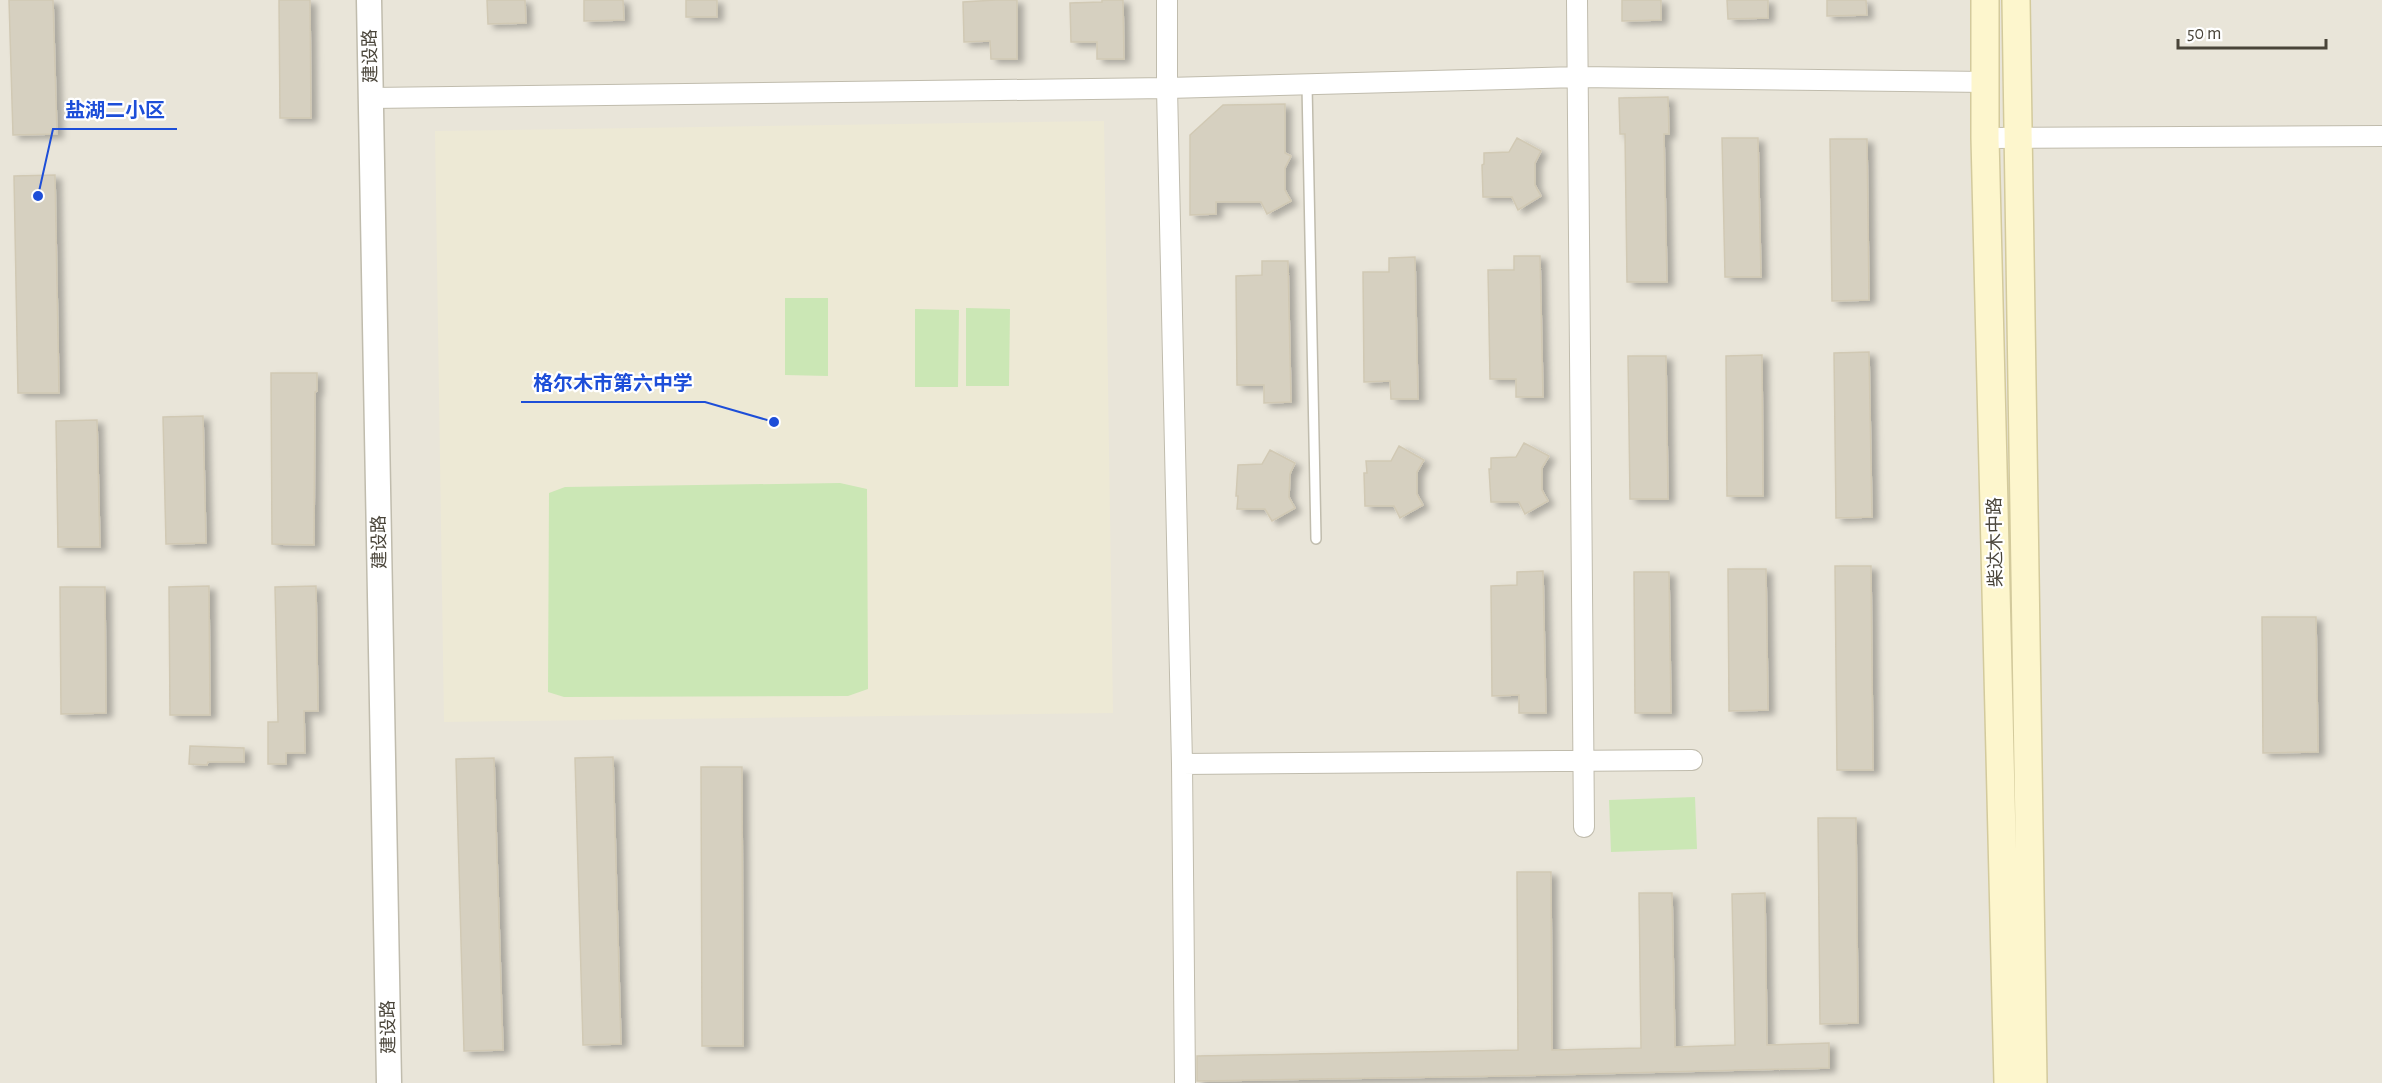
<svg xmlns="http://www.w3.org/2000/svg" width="2382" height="1083" font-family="'Alegreya Sans','Noto Sans SC',sans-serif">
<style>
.residential{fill:#e9e5d9}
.education{fill:#ede9d5}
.green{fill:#cbe7b5}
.building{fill:#d6d0c0;stroke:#d1c9b4;stroke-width:1.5;filter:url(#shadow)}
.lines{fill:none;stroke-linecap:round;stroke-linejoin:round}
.service-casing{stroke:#c0bcad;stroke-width:12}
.minor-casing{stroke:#c0bcad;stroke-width:22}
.tertiary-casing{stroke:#c0bcad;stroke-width:27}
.secondary-casing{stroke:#d3ca9c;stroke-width:30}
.service{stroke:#fff;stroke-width:9}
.minor{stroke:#fff;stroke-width:20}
.tertiary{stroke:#fff;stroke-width:24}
.secondary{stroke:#fdf6cd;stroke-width:27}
.labels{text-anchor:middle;stroke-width:4.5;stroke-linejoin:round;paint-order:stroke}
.street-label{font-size:18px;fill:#494439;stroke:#fff}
.leader{fill:none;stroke:#1d4ed8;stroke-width:2}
.callout-dot{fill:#1d4ed8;stroke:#fff;stroke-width:2}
.callout-label{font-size:20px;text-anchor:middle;font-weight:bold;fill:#1d4ed8;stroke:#fff;stroke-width:4.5;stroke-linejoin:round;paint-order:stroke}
</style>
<defs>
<filter id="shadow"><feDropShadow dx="6" dy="4" stdDeviation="3" flood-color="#0004"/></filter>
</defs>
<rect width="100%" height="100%" fill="#f5f3eb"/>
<!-- residential -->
<path class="residential" d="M 0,0 L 2382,0 L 2382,1083 L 0,1083 Z"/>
<!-- education -->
<path class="education" d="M 1104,121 L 1113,713 L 444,722 L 435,131 Z"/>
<!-- green -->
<path class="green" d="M 785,298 L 828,298 L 828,376 L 785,375 Z
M 966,308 L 1010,309 L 1009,386 L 966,386 Z
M 915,309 L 959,310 L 958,387 L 915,387 Z
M 840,483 L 867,489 L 868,689 L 848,696 L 564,697 L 548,692 L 549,493 L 565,487 Z
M 1695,797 L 1697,849 L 1611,852 L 1609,800 Z"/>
<!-- building -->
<path class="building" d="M 9,0 L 53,0 L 57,134 L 13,135 Z
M 279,0 L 310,0 L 311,118 L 280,118 Z
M 487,0 L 525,0 L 526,23 L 488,24 Z
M 584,0 L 623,0 L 624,20 L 584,21 Z
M 686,0 L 717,0 L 717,17 L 686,17 Z
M 995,0 L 1017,0 L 1017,59 L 991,59 L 990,41 L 964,42 L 963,2 Z
M 1102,0 L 1123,0 L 1124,59 L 1097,59 L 1097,42 L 1071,42 L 1070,3 L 1102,2 Z
M 1622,0 L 1661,0 L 1661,20 L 1622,21 Z
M 1727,0 L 1768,0 L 1768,18 L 1728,19 Z
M 1827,0 L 1866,0 L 1867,15 L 1827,16 Z
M 1668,97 L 1669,134 L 1664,134 L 1667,282 L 1627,282 L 1625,134 L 1620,134 L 1619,98 Z
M 1285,104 L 1285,153 L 1291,156 L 1285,168 L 1285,190 L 1291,201 L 1267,214 L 1261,202 L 1216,202 L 1216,214 L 1190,215 L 1190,135 L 1223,105 Z
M 1517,138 L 1541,151 L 1535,163 L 1535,185 L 1541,196 L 1518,210 L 1512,197 L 1483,197 L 1482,165 L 1484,164 L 1484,153 L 1509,152 Z
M 1722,138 L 1758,138 L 1761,277 L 1725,277 Z
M 1830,139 L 1867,139 L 1869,300 L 1832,301 Z
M 55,175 L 59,393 L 18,393 L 14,176 Z
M 1514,256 L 1540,256 L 1543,397 L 1516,397 L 1516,379 L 1490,379 L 1488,270 L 1514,270 Z
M 1415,257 L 1418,399 L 1391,399 L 1390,381 L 1364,382 L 1363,272 L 1389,272 L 1389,258 Z
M 1262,261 L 1288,261 L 1291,402 L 1264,403 L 1264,385 L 1237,385 L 1236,276 L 1262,275 Z
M 1869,352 L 1872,517 L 1836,518 L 1834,353 Z
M 1762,355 L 1763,496 L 1727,496 L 1726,356 Z
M 1628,356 L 1666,356 L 1668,499 L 1630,499 Z
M 271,373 L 317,373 L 317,391 L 315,392 L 314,545 L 272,544 Z
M 203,416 L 206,543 L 166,544 L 163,417 Z
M 97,420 L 100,547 L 58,547 L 56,421 Z
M 1524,443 L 1549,456 L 1542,468 L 1542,490 L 1548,501 L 1525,514 L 1519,502 L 1491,502 L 1489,469 L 1491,469 L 1491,458 L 1516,457 Z
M 1399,446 L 1424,460 L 1417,472 L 1417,494 L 1423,505 L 1400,518 L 1394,506 L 1365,506 L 1364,473 L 1367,473 L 1366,461 L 1391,461 Z
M 1270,450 L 1295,463 L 1290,474 L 1289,497 L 1295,508 L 1272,521 L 1265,509 L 1237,509 L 1238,496 L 1236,496 L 1238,465 L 1262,464 Z
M 1835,566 L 1871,566 L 1873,770 L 1837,770 Z
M 1728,569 L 1766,569 L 1768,710 L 1729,711 Z
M 1543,571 L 1546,713 L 1519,713 L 1519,695 L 1492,696 L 1491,586 L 1517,585 L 1517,572 Z
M 1634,572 L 1669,572 L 1671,713 L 1635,713 Z
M 209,586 L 210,715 L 170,715 L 169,587 Z
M 316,586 L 318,711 L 304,711 L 305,753 L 286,753 L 286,764 L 268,764 L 268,722 L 278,722 L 275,587 Z
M 60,587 L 105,587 L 106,713 L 61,714 Z
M 2262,617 L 2316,617 L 2318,752 L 2263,753 Z
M 190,746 L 244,748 L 244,762 L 208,762 L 207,765 L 189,764 Z
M 613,757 L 621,1044 L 583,1045 L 575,758 Z
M 494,758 L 503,1050 L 464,1051 L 456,759 Z
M 701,767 L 742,767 L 743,1046 L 702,1046 Z
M 1818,818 L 1856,818 L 1858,1023 L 1820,1024 Z
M 1517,872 L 1551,872 L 1552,1050 L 1641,1048 L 1639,893 L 1672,893 L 1675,1047 L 1735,1045 L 1732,894 L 1765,893 L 1767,1045 L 1829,1043 L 1829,1068 L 1504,1076 L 1197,1081 L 1197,1056 L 1518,1050 Z"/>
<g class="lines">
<defs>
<path id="service" d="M 1307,85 L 1316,539"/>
<path id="minor" d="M 1167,0 L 1167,88 L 1182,764 L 1185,1083
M 1577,0 L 1584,827
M 371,98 L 1167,88 L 1578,77 L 1986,82
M 1985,138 L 2382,136
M 1182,764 L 1692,760"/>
<path id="tertiary" d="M 369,0 L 389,1083"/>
<path id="secondary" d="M 1985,0 L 1985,138 L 2008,1083
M 2016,0 L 2033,1083"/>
</defs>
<!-- service casing -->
<use href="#service" class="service-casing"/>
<!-- minor casing -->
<use href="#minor" class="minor-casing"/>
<!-- tertiary casing -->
<use href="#tertiary" class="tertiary-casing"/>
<!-- secondary casing -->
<use href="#secondary" class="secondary-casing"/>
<!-- service -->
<use href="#service" class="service"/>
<!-- minor -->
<use href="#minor" class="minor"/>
<!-- tertiary -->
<use href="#tertiary" class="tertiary"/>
<!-- secondary -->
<use href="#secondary" class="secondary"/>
</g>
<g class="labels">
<!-- street labels -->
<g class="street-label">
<text transform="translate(370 56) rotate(-91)" y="6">建设路</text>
<text transform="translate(379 542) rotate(-91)" y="6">建设路</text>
<text transform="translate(1995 542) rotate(-91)" y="6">柴达木中路</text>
<text transform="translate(388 1027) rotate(-91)" y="6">建设路</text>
</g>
</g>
<!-- callouts -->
<path class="leader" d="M38 196L53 129H177M774 422L705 402H521"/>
<g class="callout-dot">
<circle cx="38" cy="196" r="6"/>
<circle cx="774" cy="422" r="6"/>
</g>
<g class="callout-label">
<text x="115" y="117">盐湖二小区</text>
<text x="613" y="390">格尔木市第六中学</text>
</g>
<!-- scale -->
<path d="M2178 39v9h148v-9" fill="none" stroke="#494439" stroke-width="3"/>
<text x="2187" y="39" font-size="18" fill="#494439" stroke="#ffffff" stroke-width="4.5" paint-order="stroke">50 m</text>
</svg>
